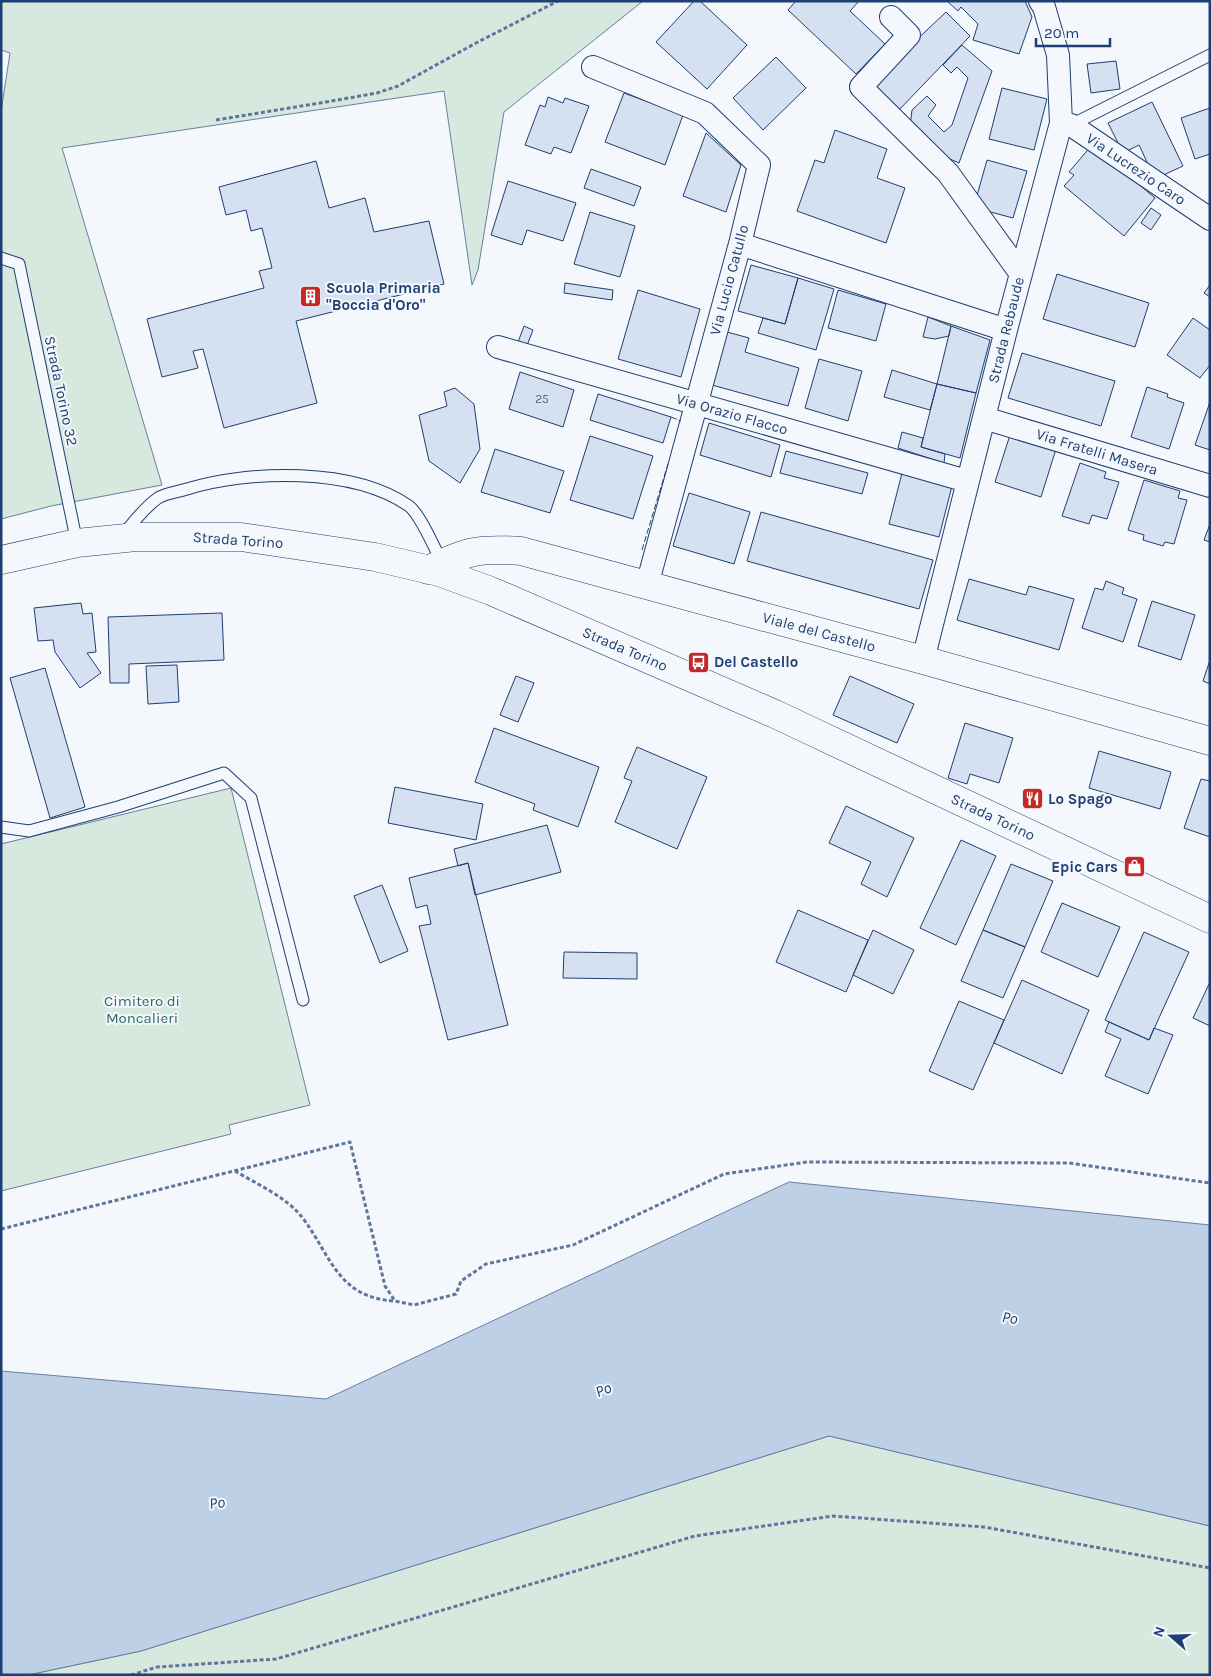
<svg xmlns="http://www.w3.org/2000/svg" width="1211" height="1676" font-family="Karla,sans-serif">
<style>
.green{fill:#d7e8df;stroke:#687fa3}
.water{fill:#bed0e5;stroke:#687fa3}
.building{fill:#d5e0f0;stroke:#1d3f73}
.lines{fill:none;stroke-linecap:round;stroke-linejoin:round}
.lane-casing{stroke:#1d3f73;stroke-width:13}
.street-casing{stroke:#1d3f73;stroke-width:24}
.secondary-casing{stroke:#1d3f73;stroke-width:29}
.path{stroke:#5e769c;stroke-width:3;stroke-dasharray:4 2.5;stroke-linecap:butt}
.lane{stroke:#f4f7fb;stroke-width:11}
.street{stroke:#f4f7fb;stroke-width:22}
.secondary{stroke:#f4f7fb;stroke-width:28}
.fence{stroke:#1d3f73;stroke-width:1;stroke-dasharray:6 2.5;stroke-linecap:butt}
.labels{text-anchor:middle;stroke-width:4;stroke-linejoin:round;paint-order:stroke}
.number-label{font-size:12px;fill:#4b6792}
.street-label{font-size:15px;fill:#1d3f73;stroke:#f4f7fb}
.poi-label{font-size:15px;font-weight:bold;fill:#1d3f73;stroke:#f4f7fb;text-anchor:start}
.park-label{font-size:15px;fill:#2c6c60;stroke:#f4f7fb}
.water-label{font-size:16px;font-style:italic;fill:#1d3f73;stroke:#f4f7fb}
</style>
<rect width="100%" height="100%" fill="#f4f7fb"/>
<!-- green -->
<path class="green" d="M 1,1 L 643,1 L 504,112 L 478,270 L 472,285 L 444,91 L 62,148 L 162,485 L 51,506 L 1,519 L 1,112 L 10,53 L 1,50 Z
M 231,788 L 310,1105 L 229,1125 L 231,1134 L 1,1191 L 1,844 Z
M 829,1436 L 1210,1526 L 1210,1675 L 28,1675 L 141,1651 Z"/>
<!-- water -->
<path class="water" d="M 789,1182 L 1210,1225 L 1210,1526 L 829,1436 L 141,1651 L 28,1675 L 1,1675 L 1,1371 L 326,1399 Z"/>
<!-- building -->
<path class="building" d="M 694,1 L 700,1 L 747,45 L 707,89 L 656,42 Z
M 796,1 L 859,1 L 850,11 L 885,44 L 856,74 L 788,10 Z
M 947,1 L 1025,1 L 1032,17 L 1019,54 L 973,40 L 978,24 L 961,7 L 958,11 Z
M 946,12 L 970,36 L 897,112 L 869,85 Z
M 962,45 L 992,71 L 959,163 L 941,155 L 910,127 L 912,110 L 927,96 L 936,105 L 928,116 L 944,132 L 952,125 L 968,78 L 957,67 L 951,73 L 943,65 Z
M 776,57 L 806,88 L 763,130 L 733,98 Z
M 1116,61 L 1120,89 L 1091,93 L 1087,64 Z
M 1002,88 L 1047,99 L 1034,150 L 989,139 Z
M 624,93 L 683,115 L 665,165 L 605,142 Z
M 548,97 L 563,103 L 565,98 L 589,106 L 571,153 L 554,147 L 551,154 L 525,145 L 540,105 L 545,107 Z
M 1152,102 L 1183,166 L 1155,179 L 1139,145 L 1123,153 L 1108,123 Z
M 1210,108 L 1210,154 L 1195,159 L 1181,118 Z
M 835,130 L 887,149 L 877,178 L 905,188 L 886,243 L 797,211 L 815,160 L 824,163 Z
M 706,133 L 741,165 L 726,212 L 683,196 Z
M 1092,145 L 1155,198 L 1124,236 L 1064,186 L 1074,175 L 1069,172 Z
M 987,160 L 1027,171 L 1013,218 L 983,210 L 976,199 Z
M 316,161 L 329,208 L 365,198 L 374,232 L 429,221 L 444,284 L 296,321 L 317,403 L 224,428 L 203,349 L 193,351 L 198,368 L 162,377 L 147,319 L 264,288 L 259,271 L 272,268 L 262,228 L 251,231 L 246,210 L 226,215 L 219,187 Z
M 591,169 L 641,187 L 634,206 L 584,188 Z
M 508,181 L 576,203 L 563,241 L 527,230 L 522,245 L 491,235 Z
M 1151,208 L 1161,215 L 1151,230 L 1141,223 Z
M 590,212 L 635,226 L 620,277 L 574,264 Z
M 751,265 L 798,278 L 785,324 L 738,311 Z
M 1057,274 L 1149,303 L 1135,347 L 1043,319 Z
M 798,278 L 834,289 L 816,350 L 758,333 L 763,318 L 785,324 Z
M 565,283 L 613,290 L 612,300 L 564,293 Z
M 1210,285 L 1210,297 L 1204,293 Z
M 638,290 L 700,309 L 681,377 L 618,359 Z
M 838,290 L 886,304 L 876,341 L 828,328 Z
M 928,317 L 951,326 L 949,336 L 935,339 L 923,337 Z
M 1193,318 L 1210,330 L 1210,365 L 1200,378 L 1167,355 Z
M 524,326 L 533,330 L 526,348 L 517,345 Z
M 951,326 L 990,340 L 976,393 L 937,384 Z
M 727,332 L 749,338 L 745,352 L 799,368 L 788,406 L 712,385 Z
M 1022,353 L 1115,381 L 1101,426 L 1008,398 Z
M 819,359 L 862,371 L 848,421 L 805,408 Z
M 892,370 L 937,384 L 930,410 L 884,397 Z
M 520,372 L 574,390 L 563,427 L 509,409 Z
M 937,384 L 976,393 L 960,458 L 921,447 Z
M 1147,387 L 1168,394 L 1167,397 L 1184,403 L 1169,449 L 1131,437 Z
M 455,388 L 474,404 L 480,449 L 460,483 L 429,461 L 419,415 L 447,406 L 444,392 Z
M 598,394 L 671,417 L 663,443 L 590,420 Z
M 1210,402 L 1210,450 L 1195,445 Z
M 709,423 L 780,445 L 771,477 L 700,455 Z
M 902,432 L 923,438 L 921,447 L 945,454 L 944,463 L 898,448 Z
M 1010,435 L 1056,449 L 1041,497 L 995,482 Z
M 590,436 L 653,456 L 633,519 L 570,500 Z
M 495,449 L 564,471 L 550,513 L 481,492 Z
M 786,451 L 868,473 L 862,494 L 780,473 Z
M 1080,463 L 1106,472 L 1104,478 L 1119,482 L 1107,519 L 1092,515 L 1089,524 L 1062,516 Z
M 902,473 L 952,486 L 939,537 L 889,524 Z
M 1144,480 L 1180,491 L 1178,498 L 1187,500 L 1174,544 L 1165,542 L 1163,546 L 1143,540 L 1144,535 L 1128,530 Z
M 689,493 L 750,512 L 734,564 L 673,546 Z
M 761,512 L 933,560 L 919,609 L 747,561 Z
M 1210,524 L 1210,542 L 1204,540 Z
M 969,579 L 1026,595 L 1029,586 L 1074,599 L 1059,650 L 957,620 Z
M 1106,581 L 1124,588 L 1122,594 L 1137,599 L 1123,642 L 1082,628 L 1095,588 L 1103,590 Z
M 1152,601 L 1195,615 L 1181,660 L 1138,646 Z
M 81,603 L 83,614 L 92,613 L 96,652 L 87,653 L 101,673 L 80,688 L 55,652 L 53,640 L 38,641 L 34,608 Z
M 222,613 L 224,660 L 129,664 L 129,683 L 110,683 L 108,617 Z
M 1210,660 L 1210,684 L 1203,681 Z
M 177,665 L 179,702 L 148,704 L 146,666 Z
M 45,668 L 85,807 L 50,818 L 10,678 Z
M 516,676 L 534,683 L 518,722 L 500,715 Z
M 850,676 L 914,704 L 897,743 L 833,715 Z
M 965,723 L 1013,738 L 999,783 L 970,774 L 967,784 L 948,778 Z
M 494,728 L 599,767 L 578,827 L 533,810 L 535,804 L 475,782 Z
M 637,747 L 707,777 L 677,849 L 615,822 L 632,781 L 624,778 Z
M 1099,751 L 1171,772 L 1160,809 L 1089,788 Z
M 1201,779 L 1210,781 L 1210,837 L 1184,828 Z
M 395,787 L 483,804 L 476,840 L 388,823 Z
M 846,806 L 914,838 L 887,897 L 861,884 L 871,862 L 829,843 Z
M 547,825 L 561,872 L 475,895 L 468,863 L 458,866 L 454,849 Z
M 961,840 L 996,856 L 956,945 L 920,928 Z
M 468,863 L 508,1025 L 448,1040 L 419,926 L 431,924 L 427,905 L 416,908 L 409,878 Z
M 1011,864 L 1053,881 L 1025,947 L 983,930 Z
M 382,885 L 408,951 L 380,963 L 354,896 Z
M 1062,903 L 1120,927 L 1098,977 L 1041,952 Z
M 798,910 L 868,940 L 846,992 L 776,962 Z
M 873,930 L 914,950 L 893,994 L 853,975 Z
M 983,930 L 1025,947 L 1003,998 L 961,981 Z
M 1144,932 L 1189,952 L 1149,1040 L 1105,1020 Z
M 564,952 L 637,953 L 637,979 L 563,978 Z
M 1022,980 L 1089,1010 L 1062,1074 L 994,1043 Z
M 1210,982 L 1210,1026 L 1193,1018 Z
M 959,1001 L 1004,1020 L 973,1090 L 929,1071 Z
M 1109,1022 L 1149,1040 L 1154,1028 L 1173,1035 L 1148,1094 L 1105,1076 L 1121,1039 L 1105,1032 Z"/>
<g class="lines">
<defs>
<path id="lane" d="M 1071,125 L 1210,55
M 1,258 L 19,264 L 77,543
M 124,534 C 134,521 145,507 158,498 C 166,493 178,492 187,489 C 249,470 353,467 409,506 C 420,514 436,551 443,565
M 1,827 L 29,831 L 118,807 L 224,773 L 251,798 L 303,1000"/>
<path id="street" d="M 891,17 L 909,35 L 861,87 L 948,173 L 1021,274
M 593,67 L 705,113 L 759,165 L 740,244 L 647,585
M 1061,123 L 1071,125 L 1210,219
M 740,244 L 1006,330
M 498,347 L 967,481
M 984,418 L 1210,486
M 923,660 L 1006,330 L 1061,123 L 1058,55 L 1044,7 L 1040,1"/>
<path id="secondary" d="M 1,560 L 77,543 L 136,537 L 241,537 L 375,557 L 439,572 L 491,591 L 775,714 L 1210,919
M 428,570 C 466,551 479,548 521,551 L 923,660 L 1210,741"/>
</defs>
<!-- lane casing -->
<use href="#lane" class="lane-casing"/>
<!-- street casing -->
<use href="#street" class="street-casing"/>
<!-- secondary casing -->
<use href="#secondary" class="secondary-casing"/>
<!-- path -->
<path class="path" d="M 216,120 L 326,102 L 377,93 L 398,86 L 476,43 L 558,1
M 235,1171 C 257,1184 286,1197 302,1217 C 331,1255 337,1298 395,1301
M 1,1229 L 350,1142 L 385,1286 L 395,1301 L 414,1305 L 456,1294 L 461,1281 L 486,1264 L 573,1245 L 724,1174 L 807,1162 L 1069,1163 L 1210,1183
M 131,1675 L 157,1667 L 276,1659 L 695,1536 L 833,1516 L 984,1527 L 1210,1568"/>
<!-- lane -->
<use href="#lane" class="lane"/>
<!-- street -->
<use href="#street" class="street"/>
<!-- secondary -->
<use href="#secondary" class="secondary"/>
<!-- fence -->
<path class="fence" d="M 671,417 L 681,421
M 642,550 L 668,464"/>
</g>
<!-- icons -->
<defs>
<symbol id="building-square" viewBox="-11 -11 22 22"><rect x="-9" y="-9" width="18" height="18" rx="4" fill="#c62828" stroke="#f4f7fb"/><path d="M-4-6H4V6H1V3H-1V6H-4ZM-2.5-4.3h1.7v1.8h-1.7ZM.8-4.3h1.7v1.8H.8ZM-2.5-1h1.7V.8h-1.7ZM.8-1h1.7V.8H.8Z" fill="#fff"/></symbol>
<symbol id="bus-square" viewBox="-11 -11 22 22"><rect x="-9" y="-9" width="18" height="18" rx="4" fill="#c62828" stroke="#f4f7fb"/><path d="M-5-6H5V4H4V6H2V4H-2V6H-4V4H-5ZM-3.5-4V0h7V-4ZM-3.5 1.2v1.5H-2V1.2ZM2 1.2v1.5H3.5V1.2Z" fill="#fff"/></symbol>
<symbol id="restaurant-square" viewBox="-11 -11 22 22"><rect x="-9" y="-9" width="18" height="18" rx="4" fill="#c62828" stroke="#f4f7fb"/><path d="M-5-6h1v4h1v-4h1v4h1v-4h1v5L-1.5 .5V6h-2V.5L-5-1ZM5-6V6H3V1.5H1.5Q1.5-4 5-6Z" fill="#fff"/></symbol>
<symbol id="shop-square" viewBox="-11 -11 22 22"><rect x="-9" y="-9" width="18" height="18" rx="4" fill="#c62828" stroke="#f4f7fb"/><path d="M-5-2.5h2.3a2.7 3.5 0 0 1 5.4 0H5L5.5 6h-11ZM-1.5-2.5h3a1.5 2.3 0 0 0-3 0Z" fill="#fff"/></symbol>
</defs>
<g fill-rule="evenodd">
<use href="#building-square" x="298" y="284" width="25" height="25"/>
<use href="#bus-square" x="686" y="650" width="25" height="25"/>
<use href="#restaurant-square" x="1020" y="786" width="25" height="25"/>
<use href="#shop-square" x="1122" y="854" width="25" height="25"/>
</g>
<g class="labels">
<!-- number labels -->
<g class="number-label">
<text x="542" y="403">25</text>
</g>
<!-- street labels -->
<g class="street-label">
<text transform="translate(1136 169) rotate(34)" y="5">Via Lucrezio Caro</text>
<text transform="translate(729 280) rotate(-75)" y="5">Via Lucio Catullo</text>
<text transform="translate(1006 330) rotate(-76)" y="5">Strada Rebaude</text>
<text transform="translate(61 391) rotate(78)" y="5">Strada Torino 32</text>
<text transform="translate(732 414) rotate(16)" y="5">Via Orazio Flacco</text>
<text transform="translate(1097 452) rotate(17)" y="5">Via Fratelli Masera</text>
<text transform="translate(238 540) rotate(4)" y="5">Strada Torino</text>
<text transform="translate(819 632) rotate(15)" y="5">Viale del Castello</text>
<text transform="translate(625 649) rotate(23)" y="5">Strada Torino</text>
<text transform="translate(993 817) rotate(25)" y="5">Strada Torino</text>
</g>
<!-- poi labels -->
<g class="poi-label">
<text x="326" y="293">Scuola Primaria<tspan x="326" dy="17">"Boccia d'Oro"</tspan></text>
<text x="714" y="667">Del Castello</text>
<text x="1048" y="804">Lo Spago</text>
<text x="1118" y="872" text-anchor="end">Epic Cars</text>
</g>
<!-- park labels -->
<g class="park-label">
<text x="142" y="1006">Cimitero di<tspan x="142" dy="17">Moncalieri</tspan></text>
</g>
<!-- water labels -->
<g class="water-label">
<text transform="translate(1010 1317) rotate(9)" y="6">Po</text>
<text transform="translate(603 1389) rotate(-21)" y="6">Po</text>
<text transform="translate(217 1502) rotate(-7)" y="6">Po</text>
</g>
</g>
<!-- border -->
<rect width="1211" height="1676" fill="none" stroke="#1d3f73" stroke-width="5"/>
<!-- north arrow -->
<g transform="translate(1171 1636) rotate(290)" stroke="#f4f7fb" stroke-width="4" paint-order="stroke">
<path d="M0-4L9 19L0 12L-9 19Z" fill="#1d3f73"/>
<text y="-8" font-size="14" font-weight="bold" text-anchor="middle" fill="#1d3f73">N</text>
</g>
<!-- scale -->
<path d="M1036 38v8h74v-8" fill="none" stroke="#1d3f73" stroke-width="2.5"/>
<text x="1044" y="38" font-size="15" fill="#1d3f73" stroke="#f4f7fb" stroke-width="4" paint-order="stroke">20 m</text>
</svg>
